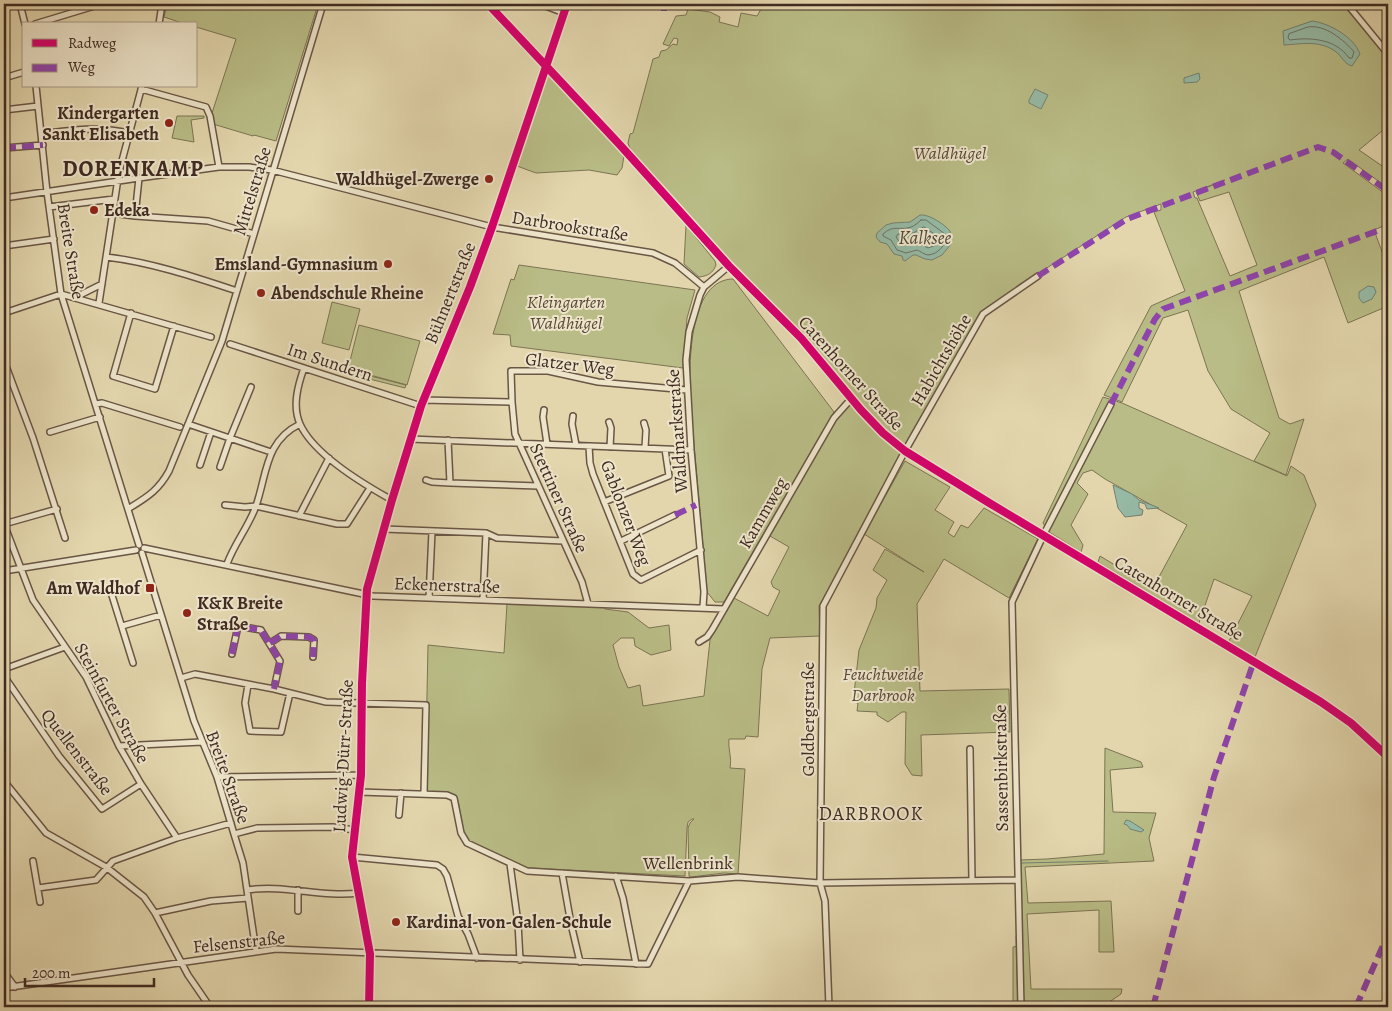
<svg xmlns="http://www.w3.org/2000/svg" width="1392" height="1011" font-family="Alegreya,serif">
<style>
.green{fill:#b9bc86;stroke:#7c7454;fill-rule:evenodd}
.water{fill:#96baa5;stroke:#748171}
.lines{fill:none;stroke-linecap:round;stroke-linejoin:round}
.shore{stroke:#6b7264;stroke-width:1}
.stream{stroke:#748171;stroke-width:1}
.minor-casing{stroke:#695645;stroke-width:8}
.minor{stroke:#ede4ca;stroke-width:5}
.quiet{stroke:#8e44ad;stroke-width:6;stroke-dasharray:12 6;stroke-linecap:butt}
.cycleway-casing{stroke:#ede4ca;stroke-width:11}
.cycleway{stroke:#d6006c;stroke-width:8}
.poi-dot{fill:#8f2418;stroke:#ede4ca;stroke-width:2}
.labels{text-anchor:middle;stroke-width:4;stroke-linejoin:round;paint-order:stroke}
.poi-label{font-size:18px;font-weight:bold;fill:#402b22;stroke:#ede4ca;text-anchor:end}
.park-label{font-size:18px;font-style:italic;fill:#584836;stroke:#ede4ca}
.street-label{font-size:18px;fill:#402b22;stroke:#ede4ca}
.water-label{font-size:19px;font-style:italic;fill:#51483c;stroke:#ede4ca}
.neighbourhood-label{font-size:19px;letter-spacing:1px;fill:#402b22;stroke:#ede4ca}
.district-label{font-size:22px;font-weight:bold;letter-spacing:1px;fill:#402b22;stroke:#ede4ca}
</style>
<rect width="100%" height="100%" fill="#e3d6ad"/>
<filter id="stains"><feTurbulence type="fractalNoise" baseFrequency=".004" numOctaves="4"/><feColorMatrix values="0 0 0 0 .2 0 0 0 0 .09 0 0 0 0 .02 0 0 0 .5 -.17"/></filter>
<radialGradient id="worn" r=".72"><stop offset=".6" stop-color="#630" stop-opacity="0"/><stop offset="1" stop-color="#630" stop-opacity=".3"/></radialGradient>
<!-- green -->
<path class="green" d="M 167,4 L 318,4 L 276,141 L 254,135 L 253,136 L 213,124 L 212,113 L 236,39 L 196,27 L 196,24 L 185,24 L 164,17 Z
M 764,4 L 878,4 L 883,6 L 891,4 L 1344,4 L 1388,57 L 1388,126 L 1359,150 L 1388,170 L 1388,188 L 1348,159 L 1343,163 L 1388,196 L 1388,224 L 1374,230 L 1388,268 L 1388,306 L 1348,323 L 1324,257 L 1239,291 L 1279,418 L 1290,424 L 1304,419 L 1286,475 L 1254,461 L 1270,433 L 1231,409 L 1208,371 L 1188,310 L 1163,318 L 1122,402 L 1104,395 L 1151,306 L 1185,291 L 1154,212 L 1161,210 L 1161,204 L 1126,217 L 1039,273 L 1041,277 L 982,313 L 907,444 L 906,444 L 886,484 L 819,606 L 820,636 L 770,638 L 762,669 L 758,737 L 746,736 L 745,739 L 729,739 C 728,750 732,757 730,768 L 745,769 L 738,874 L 724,873 L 691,877 L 689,876 L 688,828 L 690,823 L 694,819 L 692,819 L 688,822 L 687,828 L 685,876 L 528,868 L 502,858 L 468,841 L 464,833 L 458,801 L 450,793 L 425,791 L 428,645 L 504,653 L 507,604 L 604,607 L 605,609 L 628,612 L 649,628 L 669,625 L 671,650 L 651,655 L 635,646 L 634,638 L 621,638 L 613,645 L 619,667 L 628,688 L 640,685 L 643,706 L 704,696 L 710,640 L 734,598 L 768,616 L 780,591 L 773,587 L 771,582 L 789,547 L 770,536 L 839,414 L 841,415 L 852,396 L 824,358 L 722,253 L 630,149 L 628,143 L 630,134 L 633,133 L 653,59 L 659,57 L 661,51 L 666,50 L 673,44 L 677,45 L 678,39 L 674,38 L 669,46 L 663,44 L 676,16 L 686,15 L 688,9 L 710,12 L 720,17 L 719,22 L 738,27 L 741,13 L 757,16 ZM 1225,180 L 1196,192 L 1200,201 L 1229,192 L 1257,265 L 1230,276 L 1197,198 L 1195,198 L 1193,192 Z
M 548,75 L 624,156 L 622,168 L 617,175 L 589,170 L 536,173 L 517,166 Z
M 177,116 L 204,116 L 204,118 L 191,120 L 194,142 L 172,138 Z
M 686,225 L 715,261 L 716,265 C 713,273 708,276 699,277 L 684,264 Z
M 519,265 L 695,290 L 687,318 L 683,368 L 511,346 L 510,335 L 493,334 L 511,279 L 514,280 Z
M 731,279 L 733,279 L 834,412 L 724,602 L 715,602 L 707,592 L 691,410 C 689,377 685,283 731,279 Z
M 332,302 L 360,309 L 349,350 L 322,343 Z
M 359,325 L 420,341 L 407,385 L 348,369 Z
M 331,366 L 406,385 L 405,388 L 330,369 Z
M 1103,397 L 1122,403 L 1287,476 L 1291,466 L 1304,475 L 1316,505 L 1255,657 L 1229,641 L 1252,596 L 1214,579 L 1199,623 L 1098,562 L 1100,556 L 1153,588 L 1187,525 L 1105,479 L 1092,470 L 1083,473 L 1077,483 L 1088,494 L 1071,525 L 1083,545 L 1081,552 L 1049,532 L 1043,523 Z
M 905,461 L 950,487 L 935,510 L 954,522 L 948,533 L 954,537 L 961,525 L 968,528 L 984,508 L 1038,539 L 1009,598 L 944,559 L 917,604 L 920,691 L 1009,689 L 1010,732 L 921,735 L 922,776 L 912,775 L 905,764 L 906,712 L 902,712 L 888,722 L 877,715 L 877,712 L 857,711 L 858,703 L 853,702 L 859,650 L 876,608 L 877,598 L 887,580 L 873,570 L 885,549 L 924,572 L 864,534 Z
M 1105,748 L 1141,762 L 1143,767 L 1110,770 L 1113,812 L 1156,813 L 1149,838 L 1154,861 L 1025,867 L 1028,903 L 1111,901 L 1114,952 L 1099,952 L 1099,910 L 1027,914 L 1031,989 L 1122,989 L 1121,994 L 1102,1007 L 1013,1007 L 1013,947 L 1022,945 L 1019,860 L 1047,859 L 1104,854 Z"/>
<!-- water -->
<path class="water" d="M 1312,21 C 1329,23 1354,37 1360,54 L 1352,66 C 1344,64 1342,56 1335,51 C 1319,40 1301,44 1284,45 L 1283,31 Z
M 1199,73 L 1200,79 L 1197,82 L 1184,83 L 1184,78 Z
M 1035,89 L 1048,95 L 1041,109 L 1029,103 L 1029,100 Z
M 920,215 C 929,214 944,224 950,231 L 951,244 L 942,255 L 932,260 L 925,259 L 916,255 L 913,255 L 905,261 L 903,260 L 902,256 L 894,254 L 887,244 L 880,242 L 876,237 L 877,233 L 886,225 L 893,223 L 910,222 Z
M 1368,286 L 1374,287 L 1376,292 L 1372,299 L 1363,303 L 1359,298 L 1359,292 Z
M 1113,485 L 1132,494 L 1139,500 L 1159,508 L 1147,509 L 1145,504 L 1139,502 L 1139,508 L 1143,510 L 1142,515 L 1125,517 L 1118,508 Z
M 1126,820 L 1130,821 L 1144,830 L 1141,832 L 1130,829 L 1127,825 L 1124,824 Z"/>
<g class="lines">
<!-- shore -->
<path class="shore" d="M 1308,27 C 1325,24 1344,40 1354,52 L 1352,58 L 1349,58 C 1336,39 1311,37 1290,40 L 1288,38 L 1289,34 Z
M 921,220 L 926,220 L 945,234 C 947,244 939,254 928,255 C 925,255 920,251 917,250 L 906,253 L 897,250 L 891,240 L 883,236 L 883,234 C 894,224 899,231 911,227 C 914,226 918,223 921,220 Z
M 924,227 L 939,237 L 939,240 L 936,245 L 928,248 C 924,246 920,244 915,243 C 904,243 904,249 896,237 L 898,234 L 913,233 Z"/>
<!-- stream -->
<path class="stream" d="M 1020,865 L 1022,863 L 1108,861
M 1022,930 L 1023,977
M 1016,936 L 1018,1007
M 1023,983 L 1024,1007"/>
<defs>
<path id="minor" d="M 20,4 L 25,24
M 488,4 L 620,145 L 729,266 L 801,338 L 861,410 L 883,433 L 905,451 L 991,504 L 1321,702 L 1351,723 L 1388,757
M 1347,4 L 1388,54
M 543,5 L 564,13
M 35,24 L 101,4
M 159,24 L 162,4
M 4,78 L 24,72
M 36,86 L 47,192 L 61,294 L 139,545
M 141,89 L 206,107 L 210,116 L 219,167
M 4,110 L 38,106
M 41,134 C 71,130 99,126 129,133
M 4,148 L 43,145
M 139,178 L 219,167 L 249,167 L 272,170 L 492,227 L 653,253 L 675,263 L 704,287
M 4,198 L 139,178 L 135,216 L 112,213
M 49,207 L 114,199
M 135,216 L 208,221 L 254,234
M 4,246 L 54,239
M 106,257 C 150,262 195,277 237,291
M 76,297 L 102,284
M 99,303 L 119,172 L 142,86
M 4,313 L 61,294 L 211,337
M 131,313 L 113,376 L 155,389 L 174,326
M 230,344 L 421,406
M 4,361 L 33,438 L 65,538
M 304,368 C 298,385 292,406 300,424 C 314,455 363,484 392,500
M 423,400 L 512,402 L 511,371 L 548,371 L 598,382 L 687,390
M 512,402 L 515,434 L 582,582 L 588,604
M 96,404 L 102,403 L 180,427
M 544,410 L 543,417 L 547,444
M 573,416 L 572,424 L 576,445
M 609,422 L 611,428 L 610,447
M 644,423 L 646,430 L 645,448
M 188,424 L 271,452
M 50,432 L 100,417
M 410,439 L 691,450
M 448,440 L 450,483 L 538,486
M 589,446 L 590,463 L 593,474 L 633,574 L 641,580 L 701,550
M 200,465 L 211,432
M 220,467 L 230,438 L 251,387
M 426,480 L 432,482 L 450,483
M 604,502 L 669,476 L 665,449
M 225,505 L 245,507 L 256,506 L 337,524 L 347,524 L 370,488
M 128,509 C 147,497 158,491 169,471 L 222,341 L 323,4
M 299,516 L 329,458
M 4,524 L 33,600 L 86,677 L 119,746 L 141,784 L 177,838
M 4,524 L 57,509
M 384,529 L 486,533 L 497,538 L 563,541
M 621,541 L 675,515
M 144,548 L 373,596 L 724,609
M 142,553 L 194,721 L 217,777 L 234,834 L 243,863 L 256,951
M 227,564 C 234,544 249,526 256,506 C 267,474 265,441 300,424
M 4,571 L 136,550
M 110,589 L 133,663
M 429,598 L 432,531
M 483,600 L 486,533
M 703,607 L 704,592 L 691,450 L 686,360 L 689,332 L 700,295 L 704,287 L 729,266
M 122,626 L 161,615
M 699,642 L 707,637 L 712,630 L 834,418 L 851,399
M 270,643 L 281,636 L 309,637 L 314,640 L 313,657
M 232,654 L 238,626 L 261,630 L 280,661 L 274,689
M 4,669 L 65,647
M 4,676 L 59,756 L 102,809 L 141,784
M 181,678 L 195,674 L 274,689 L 326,702 L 426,705 L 424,794
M 248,685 L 245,703 L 250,731 L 281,732 L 290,693
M 119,746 L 202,742
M 970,749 L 972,880
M 217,777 L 361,775
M 4,781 L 46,833 L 106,867 L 144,897 L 155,913 L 188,975 L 210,1007
M 360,792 L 447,795 L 454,798 L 461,833 L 467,843 L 527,871 L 689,881 L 738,877 L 820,883 L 1017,880
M 399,815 L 401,793
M 234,834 L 257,828 L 333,827 L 355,830
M 352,857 L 437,865 L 443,869 L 447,876 L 458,916 L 468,934 L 477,958
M 33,861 L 40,902
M 510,864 L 518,923 L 520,960
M 562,873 L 571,924 L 580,962
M 616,876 L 623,898 L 636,964
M 38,888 L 96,880 L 113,861 L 177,838 L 231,823
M 247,890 C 284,884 322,898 359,893
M 298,911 L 298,890
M 155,913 L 211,901 L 248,898
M 4,972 L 15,987
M 4,988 L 276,949 L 648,964 L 689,881
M 369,1007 L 370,954 L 352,857 L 361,775 L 362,683 L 367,589 L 392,500 L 421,406 L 470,287 L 492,227 L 567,4
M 829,1007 L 825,901 L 820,883 L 823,606 L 905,451 L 983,314 L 1038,276
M 1021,1007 L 1012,602 L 1044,534 L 1111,404"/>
</defs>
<!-- minor casing -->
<use href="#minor" class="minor-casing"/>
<!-- minor -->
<use href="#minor" class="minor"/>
<!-- quiet -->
<path class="quiet" d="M 664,11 L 664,4
M 4,148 L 43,145
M 1038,276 L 1127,219 L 1318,147 L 1333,152 L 1388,191
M 1111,404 L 1155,319 L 1163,309 L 1388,227
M 675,515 L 696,505
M 270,643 L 281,636 L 309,637 L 314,640 L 313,657
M 232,654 L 238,626 L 261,630 L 280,661 L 274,689
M 4,972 L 8,979
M 1153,1007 L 1214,777 L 1254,661
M 1356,1007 L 1388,934"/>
<defs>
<path id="cycleway" d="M 488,4 L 620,145 L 729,266 L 801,338 L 861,410 L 883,433 L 905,451 L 991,504 L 1321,702 L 1351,723 L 1388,757
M 369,1007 L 370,954 L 352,857 L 361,775 L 362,683 L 367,589 L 392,500 L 421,406 L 470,287 L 492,227 L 567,4"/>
</defs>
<!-- cycleway casing -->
<use href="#cycleway" class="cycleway-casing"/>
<!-- cycleway -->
<use href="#cycleway" class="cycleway"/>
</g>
<!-- markers -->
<g class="poi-dot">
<circle cx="169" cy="123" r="5"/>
<circle cx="489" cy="179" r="5"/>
<circle cx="94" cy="210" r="5"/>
<circle cx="388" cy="264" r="5"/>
<circle cx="261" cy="293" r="5"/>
<rect x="145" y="583" width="10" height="10" rx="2.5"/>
<circle cx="187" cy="613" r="5"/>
<circle cx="396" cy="922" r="5"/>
</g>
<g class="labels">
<!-- poi labels -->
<g class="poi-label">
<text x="159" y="119">Kindergarten<tspan x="159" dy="21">Sankt Elisabeth</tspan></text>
<text x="479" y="185">Waldhügel-Zwerge</text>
<text x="104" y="216" text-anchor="start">Edeka</text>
<text x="378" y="270">Emsland-Gymnasium</text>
<text x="271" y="299" text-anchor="start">Abendschule Rheine</text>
<text x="140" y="594">Am Waldhof</text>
<text x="197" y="609" text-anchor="start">K&amp;K Breite<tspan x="197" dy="21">Straße</tspan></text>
<text x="406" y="928" text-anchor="start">Kardinal-von-Galen-Schule</text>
</g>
<!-- park labels -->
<g class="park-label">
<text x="950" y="159">Waldhügel</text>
<text x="566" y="308">Kleingarten<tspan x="566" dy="21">Waldhügel</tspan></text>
<text x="883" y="680">Feuchtweide<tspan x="883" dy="21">Darbrook</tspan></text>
</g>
<!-- street labels -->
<g class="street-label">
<text transform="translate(252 191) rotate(-73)" y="6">Mittelstraße</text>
<text transform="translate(570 226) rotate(9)" y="6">Darbrookstraße</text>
<text transform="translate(71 251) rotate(81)" y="6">Breite Straße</text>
<text transform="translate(450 293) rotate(-68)" y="6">Bühnertstraße</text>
<text transform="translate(941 360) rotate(-60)" y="6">Habichtshöhe</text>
<text transform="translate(330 362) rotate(18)" y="6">Im Sundern</text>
<text transform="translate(570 364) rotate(7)" y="6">Glatzer Weg</text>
<text transform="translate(851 373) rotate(48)" y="6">Catenhorner Straße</text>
<text transform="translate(677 431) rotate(-94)" y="6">Waldmarkstraße</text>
<text transform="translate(559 498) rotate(66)" y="6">Stettiner Straße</text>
<text transform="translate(626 513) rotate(69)" y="6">Gablonzer Weg</text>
<text transform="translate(763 513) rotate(-60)" y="6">Kammweg</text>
<text transform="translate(447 585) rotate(2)" y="6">Eckenerstraße</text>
<text transform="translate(1179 598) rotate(31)" y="6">Catenhorner Straße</text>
<text transform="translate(112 703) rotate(61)" y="6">Steinfurter Straße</text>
<text transform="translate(808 719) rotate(-90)" y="6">Goldbergstraße</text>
<text transform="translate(77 752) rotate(52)" y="6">Quellenstraße</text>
<text transform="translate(343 756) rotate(-87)" y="6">Ludwig-Dürr-Straße</text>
<text transform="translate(1001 768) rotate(-91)" y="6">Sassenbirkstraße</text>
<text transform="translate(228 777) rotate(70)" y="6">Breite Straße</text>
<text x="688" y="869">Wellenbrink</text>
<text transform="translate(239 942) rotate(-6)" y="6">Felsenstraße</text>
</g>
<!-- water labels -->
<g class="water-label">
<text x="925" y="244">Kalksee</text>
</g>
<!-- neighbourhood labels -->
<g class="neighbourhood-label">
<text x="871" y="820">DARBROOK</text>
</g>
<!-- district labels -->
<g class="district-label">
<text x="133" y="176">DORENKAMP</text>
</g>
</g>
<!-- margin -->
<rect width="1392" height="1011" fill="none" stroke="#e3d6ad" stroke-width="20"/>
<rect x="5" y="5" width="1382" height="1001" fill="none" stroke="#402b22" stroke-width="2.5"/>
<rect x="10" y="10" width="1372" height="991" fill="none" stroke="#402b22"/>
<!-- legend -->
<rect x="22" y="22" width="175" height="65" fill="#ede4ca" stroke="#a89a87"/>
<rect x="32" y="39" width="25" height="8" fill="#d6006c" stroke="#a89a87"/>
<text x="68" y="48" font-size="15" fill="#402b22">Radweg</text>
<rect x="32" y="64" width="25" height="8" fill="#8e44ad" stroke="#a89a87"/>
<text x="68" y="72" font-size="15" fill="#402b22">Weg</text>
<!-- scale -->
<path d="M25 978v8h129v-8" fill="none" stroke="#402b22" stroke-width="2.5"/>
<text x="32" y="978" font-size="15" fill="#402b22" stroke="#ede4ca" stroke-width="4" paint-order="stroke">200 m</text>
<rect width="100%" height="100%" filter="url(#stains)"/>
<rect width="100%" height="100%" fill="url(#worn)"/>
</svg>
